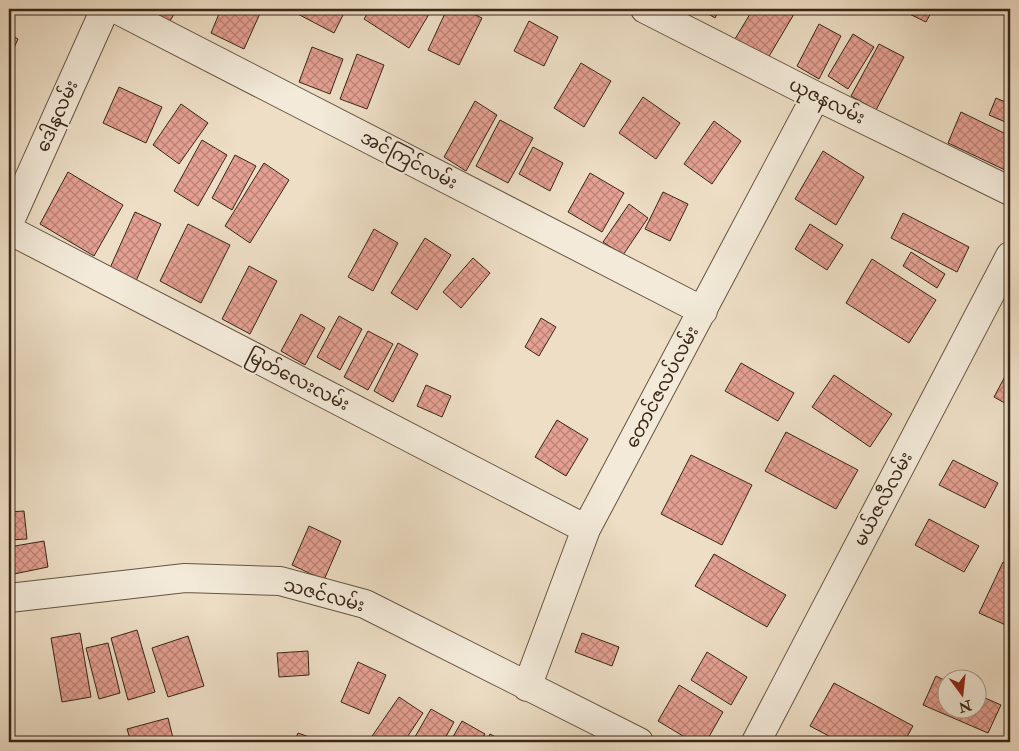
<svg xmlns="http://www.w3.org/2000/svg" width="1019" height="751" font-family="'IM FELL Double Pica','Noto Sans Myanmar',serif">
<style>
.building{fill:url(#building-cross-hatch);stroke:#392718}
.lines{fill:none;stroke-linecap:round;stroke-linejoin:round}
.minor-casing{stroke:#665543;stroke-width:30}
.minor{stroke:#f3ead9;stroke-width:28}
.labels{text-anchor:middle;stroke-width:4;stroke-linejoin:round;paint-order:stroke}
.street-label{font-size:18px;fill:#392718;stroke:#f3ead9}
</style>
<defs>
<pattern id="building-cross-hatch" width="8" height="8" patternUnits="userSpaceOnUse" patternTransform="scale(1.25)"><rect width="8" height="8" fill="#e4a092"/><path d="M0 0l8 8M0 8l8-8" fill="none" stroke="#ba8276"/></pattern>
</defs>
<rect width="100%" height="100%" fill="#eddec5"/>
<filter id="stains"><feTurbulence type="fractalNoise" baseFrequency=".004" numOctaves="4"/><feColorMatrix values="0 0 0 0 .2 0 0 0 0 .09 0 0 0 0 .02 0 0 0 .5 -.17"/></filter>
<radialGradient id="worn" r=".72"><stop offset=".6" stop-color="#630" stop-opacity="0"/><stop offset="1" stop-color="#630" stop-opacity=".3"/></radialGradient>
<!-- building -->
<path class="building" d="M 145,9 L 177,9 L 164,31 Z
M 221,9 L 262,9 L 244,49 L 211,33 Z
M 295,9 L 346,9 L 334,33 L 294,12 Z
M 370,9 L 432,9 L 409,48 L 364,19 Z
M 447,9 L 463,9 L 482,18 L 459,65 L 428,50 Z
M 700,9 L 720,9 L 715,18 Z
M 753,9 L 797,9 L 768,58 L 735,39 Z
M 899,9 L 933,9 L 926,22 Z
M 529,21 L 558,37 L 544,66 L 514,51 Z
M 819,24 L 841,36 L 819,79 L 797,66 Z
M 9,34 L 18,39 L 9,59 Z
M 853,34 L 874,47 L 848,89 L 828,76 Z
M 879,44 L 904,57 L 876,110 L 851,96 Z
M 312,47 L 343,59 L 330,94 L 299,82 Z
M 357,54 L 384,65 L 367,109 L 340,99 Z
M 581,63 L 611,81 L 584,127 L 554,108 Z
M 119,87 L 162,107 L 146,143 L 103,123 Z
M 643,97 L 680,123 L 656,159 L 619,133 Z
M 996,98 L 1010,104 L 1010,124 L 989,115 Z
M 475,101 L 497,115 L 466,171 L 444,157 Z
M 181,104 L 208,123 L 179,164 L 153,145 Z
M 961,112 L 1010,136 L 1010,157 L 1005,170 L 948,143 Z
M 500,120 L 533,138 L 508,183 L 476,166 Z
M 714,121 L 741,141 L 712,184 L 684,164 Z
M 202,140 L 227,155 L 198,206 L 174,191 Z
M 533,147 L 563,163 L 550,191 L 519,174 Z
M 823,151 L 864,177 L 836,225 L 795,199 Z
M 235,155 L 256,166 L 232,210 L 212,198 Z
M 264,163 L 289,180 L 250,243 L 225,226 Z
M 68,172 L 123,205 L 94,256 L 40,224 Z
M 590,173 L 624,193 L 602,232 L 568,212 Z
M 663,192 L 688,204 L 670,241 L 645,229 Z
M 629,204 L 648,218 L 623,255 L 603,242 Z
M 135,212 L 161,224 L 136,281 L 110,268 Z
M 903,213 L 969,247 L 957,272 L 891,238 Z
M 188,224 L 230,245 L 201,303 L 160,281 Z
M 810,224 L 843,245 L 827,270 L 795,249 Z
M 374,229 L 398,243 L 373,291 L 348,277 Z
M 425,238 L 451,255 L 417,310 L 391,293 Z
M 911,252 L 945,274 L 937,288 L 903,266 Z
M 473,258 L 490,273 L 461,308 L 443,292 Z
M 872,259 L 936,300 L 909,343 L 846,303 Z
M 249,266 L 277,281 L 250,334 L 222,319 Z
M 301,314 L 325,328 L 305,365 L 281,351 Z
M 339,316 L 362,329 L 340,370 L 317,357 Z
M 541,318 L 556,327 L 539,356 L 525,347 Z
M 368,331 L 393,344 L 368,390 L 344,377 Z
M 398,343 L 418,354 L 393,402 L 374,391 Z
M 741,363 L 794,393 L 778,421 L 725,391 Z
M 1010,367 L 1010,406 L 994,397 Z
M 834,375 L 892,414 L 870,447 L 812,407 Z
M 426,385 L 451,396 L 442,417 L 417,406 Z
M 557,420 L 588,439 L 566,476 L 535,457 Z
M 786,432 L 858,470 L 836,509 L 765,471 Z
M 691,455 L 752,485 L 722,545 L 661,514 Z
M 953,460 L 998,483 L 985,508 L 939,485 Z
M 24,511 L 27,539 L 9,540 L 9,512 Z
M 929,519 L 979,546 L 964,572 L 915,545 Z
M 309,526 L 341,541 L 324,580 L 292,565 Z
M 44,541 L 48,567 L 9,575 L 9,547 Z
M 714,554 L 786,595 L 767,627 L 695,586 Z
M 1003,562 L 1010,565 L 1010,627 L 979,613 Z
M 137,630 L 155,692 L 128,700 L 111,638 Z
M 80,633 L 91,697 L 62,702 L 51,638 Z
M 582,633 L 619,647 L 612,666 L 575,652 Z
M 188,636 L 204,686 L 168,697 L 152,648 Z
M 108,643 L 120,693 L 99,699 L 86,648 Z
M 308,651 L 309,675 L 279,677 L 277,653 Z
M 707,652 L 747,677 L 731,705 L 691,680 Z
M 358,662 L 386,675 L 369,714 L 341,702 Z
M 936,676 L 946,681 L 946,708 L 976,708 L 976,694 L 1001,705 L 988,733 L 923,705 Z
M 834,683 L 913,726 L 904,742 L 840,742 L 810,726 Z
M 679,685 L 723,712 L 706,742 L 693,742 L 658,721 Z
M 399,697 L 423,713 L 404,742 L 368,742 Z
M 431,709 L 454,722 L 443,742 L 412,742 Z
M 168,718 L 174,742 L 131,742 L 127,729 Z
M 462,721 L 485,734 L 480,742 L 450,742 Z
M 298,733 L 323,742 L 294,742 Z
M 490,734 L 505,742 L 486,742 Z"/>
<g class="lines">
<defs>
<path id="minor" d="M 116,9 L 703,311
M 645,9 L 816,96 L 1010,191
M 9,223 L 105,9
M 9,230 L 586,529
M 9,598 L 185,578 L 280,581 L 365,604 L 639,742
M 527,687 L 586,529 L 816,96
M 756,742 L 1010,256"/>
</defs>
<!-- minor casing -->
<use href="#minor" class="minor-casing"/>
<!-- minor -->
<use href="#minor" class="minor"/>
</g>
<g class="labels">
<!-- street labels -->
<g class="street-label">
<text transform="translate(827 101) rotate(26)" y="6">ယုဇနလမ်း</text>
<text transform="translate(57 116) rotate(-66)" y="6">ဒေါနလမ်း</text>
<text transform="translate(409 160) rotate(27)" y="6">အင်ကြင်လမ်း</text>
<text transform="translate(298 380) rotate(27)" y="6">မြတ်လေးလမ်း</text>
<text transform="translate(662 387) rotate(-62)" y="6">တောင်ဇလပ်လမ်း</text>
<text transform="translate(883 499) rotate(-62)" y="6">မယ်ဇလီလမ်း</text>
<text transform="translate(324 595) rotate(15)" y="6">သဇင်လမ်း</text>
</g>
</g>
<!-- margin -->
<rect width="1019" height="751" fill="none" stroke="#eddec5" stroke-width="30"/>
<rect x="10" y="10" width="999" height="731" fill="none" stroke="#392718" stroke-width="2.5"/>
<rect x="15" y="15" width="989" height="721" fill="none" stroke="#392718"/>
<!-- north arrow -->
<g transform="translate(962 694) rotate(165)"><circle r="24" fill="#f3ead9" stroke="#a99c8c"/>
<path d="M0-4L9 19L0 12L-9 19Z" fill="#8f2418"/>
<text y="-8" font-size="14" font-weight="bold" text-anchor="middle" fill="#392718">N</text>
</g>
<rect width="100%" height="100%" filter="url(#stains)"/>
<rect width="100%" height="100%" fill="url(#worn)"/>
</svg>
